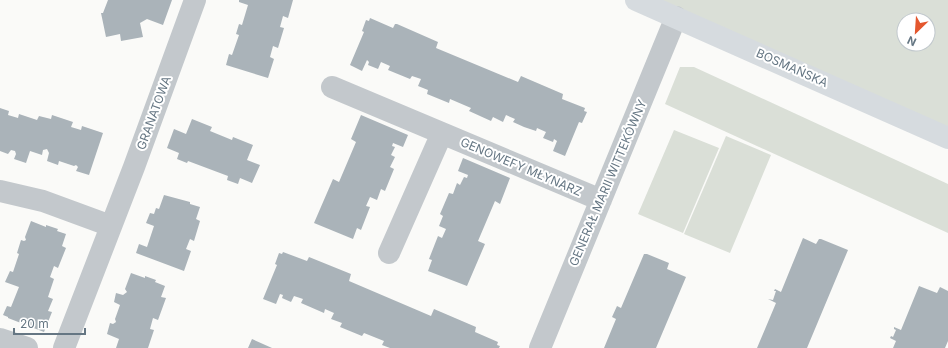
<svg xmlns="http://www.w3.org/2000/svg" width="948" height="348" font-family="Inter,sans-serif">
<style>
.green{fill:#dadfd7;fill-rule:evenodd}
.building{fill:#aab3b9}
.lines{fill:none;stroke-linecap:round;stroke-linejoin:round}
.street{stroke:#c3c8cc;stroke-width:22}
.secondary{stroke:#d6dbdf;stroke-width:22}
.labels{text-anchor:middle;stroke-width:4;stroke-linejoin:round;paint-order:stroke}
.street-label{font-size:12px;fill:#657683;stroke:#fff}
</style>
<rect width="100%" height="100%" fill="#fafaf8"/>
<!-- green -->
<path class="green" d="M 650,0 L 948,0 L 948,127 ZM 904,20 L 928,20 L 928,44 L 904,44 Z
M 680,67 L 694,67 L 948,184 L 948,233 L 665,104 Z
M 674,130 L 719,148 L 683,233 L 638,214 Z
M 726,136 L 771,155 L 730,253 L 684,234 Z"/>
<!-- building -->
<path class="building" d="M 108,0 L 172,0 L 163,25 L 147,19 L 140,23 L 143,37 L 121,41 L 120,34 L 106,37 L 101,13 L 103,13 Z
M 239,0 L 293,0 L 288,18 L 283,16 L 280,27 L 284,28 L 278,48 L 273,46 L 270,57 L 274,59 L 268,78 L 226,65 L 229,54 L 232,55 L 239,35 L 236,34 L 239,24 L 242,25 L 248,5 L 239,2 Z
M 370,18 L 393,28 L 395,24 L 397,24 L 438,42 L 436,48 L 518,82 L 521,76 L 563,94 L 562,99 L 585,108 L 584,111 L 587,112 L 582,123 L 579,122 L 565,156 L 553,151 L 557,141 L 554,139 L 553,142 L 543,138 L 546,132 L 537,128 L 536,131 L 524,127 L 513,122 L 515,119 L 506,115 L 503,122 L 493,117 L 491,121 L 469,111 L 471,108 L 450,99 L 449,103 L 427,94 L 428,90 L 418,86 L 421,79 L 412,76 L 410,79 L 388,70 L 390,66 L 381,62 L 378,69 L 368,65 L 369,62 L 367,60 L 362,71 L 350,65 L 364,32 L 362,31 L 366,20 L 369,21 Z
M 0,108 L 9,111 L 8,115 L 18,118 L 19,114 L 37,120 L 39,116 L 51,119 L 52,115 L 73,122 L 71,127 L 81,130 L 82,126 L 103,133 L 89,175 L 76,171 L 78,167 L 76,165 L 74,166 L 59,161 L 58,165 L 47,161 L 49,153 L 47,149 L 43,150 L 42,155 L 30,151 L 26,163 L 14,159 L 16,154 L 15,151 L 11,150 L 8,154 L 0,151 Z
M 361,115 L 408,135 L 403,147 L 393,143 L 392,146 L 395,147 L 391,155 L 395,157 L 390,167 L 394,169 L 385,191 L 381,189 L 377,200 L 370,197 L 366,206 L 370,207 L 361,230 L 357,228 L 353,239 L 314,223 L 333,179 L 339,182 L 356,142 L 351,139 Z
M 192,119 L 212,127 L 210,131 L 232,140 L 233,137 L 253,145 L 247,160 L 260,165 L 252,183 L 240,178 L 238,184 L 227,180 L 228,176 L 188,161 L 187,163 L 177,159 L 179,153 L 167,148 L 174,129 L 186,134 Z
M 463,158 L 510,178 L 500,204 L 495,201 L 478,241 L 485,244 L 467,286 L 428,271 L 432,260 L 429,259 L 438,236 L 442,238 L 446,229 L 439,226 L 443,216 L 440,214 L 449,193 L 453,194 L 457,183 L 460,185 L 464,177 L 467,178 L 468,175 L 458,171 Z
M 164,195 L 190,202 L 190,204 L 200,207 L 196,219 L 200,221 L 194,241 L 190,239 L 186,249 L 191,251 L 184,271 L 136,253 L 139,244 L 147,247 L 154,226 L 146,223 L 150,213 L 154,214 L 156,208 L 159,209 Z
M 31,221 L 46,227 L 46,225 L 58,229 L 57,231 L 66,234 L 62,246 L 66,248 L 58,268 L 54,266 L 50,277 L 54,279 L 48,297 L 53,299 L 48,311 L 52,312 L 44,332 L 8,318 L 8,317 L 3,315 L 7,306 L 11,307 L 19,287 L 5,282 L 10,271 L 13,272 L 19,254 L 17,253 L 21,240 L 24,241 L 26,240 L 25,237 Z
M 803,238 L 816,244 L 819,239 L 821,239 L 848,250 L 807,348 L 757,348 L 776,303 L 768,299 L 773,300 L 776,291 L 774,291 L 775,289 L 781,292 Z
M 283,252 L 307,261 L 309,257 L 351,274 L 349,281 L 431,316 L 434,309 L 476,327 L 475,332 L 498,342 L 497,345 L 500,346 L 499,348 L 390,348 L 382,345 L 384,341 L 364,333 L 362,336 L 340,327 L 342,323 L 331,319 L 334,313 L 325,309 L 324,313 L 301,303 L 303,299 L 294,296 L 291,302 L 282,298 L 283,295 L 280,294 L 276,304 L 263,299 L 277,265 L 275,264 L 279,253 L 282,254 Z
M 644,254 L 647,254 L 669,263 L 667,269 L 686,277 L 656,348 L 604,348 L 616,319 L 612,317 L 617,306 L 621,308 Z
M 131,273 L 145,278 L 145,276 L 156,280 L 155,282 L 165,286 L 161,297 L 166,298 L 158,320 L 153,318 L 150,329 L 154,330 L 148,348 L 116,348 L 119,339 L 107,334 L 110,323 L 113,324 L 116,322 L 115,319 L 120,305 L 114,302 L 116,293 L 123,295 L 127,292 L 125,289 Z
M 919,286 L 937,293 L 940,287 L 948,291 L 948,341 L 945,348 L 893,348 L 896,341 L 890,338 L 891,336 L 893,337 L 896,330 L 894,329 L 894,327 L 901,330 Z
M 252,339 L 272,348 L 248,348 Z"/>
<g class="lines">
<!-- street -->
<path class="street" d="M 332,87 L 601,200
M 0,191 L 43,201 L 111,226
M 389,253 L 442,133
M 0,339 L 27,348
M 64,348 L 134,167 L 195,0
M 540,348 L 676,17"/>
<!-- secondary -->
<path class="secondary" d="M 636,0 L 948,138"/>
</g>
<g class="labels">
<!-- street labels -->
<g class="street-label">
<text transform="translate(792 68) rotate(24)" y="4">BOSMAŃSKA</text>
<text transform="translate(154 113) rotate(-70)" y="4">GRANATOWA</text>
<text transform="translate(521 167) rotate(23)" y="4">GENOWEFY MŁYNARZ</text>
<text transform="translate(608 183) rotate(-67)" y="4">GENERAŁ MARII WITTEKÓWNY</text>
</g>
</g>
<!-- north arrow -->
<g transform="translate(916 32) rotate(205)"><circle r="19" fill="#ffffff" stroke="#c1c8cd"/>
<path d="M0-3L7 15L0 10L-7 15Z" fill="#e4572e"/>
<text y="-6" font-size="11" font-weight="bold" text-anchor="middle" fill="#657683">N</text>
</g>
<!-- scale -->
<path d="M14 328v6h71v-6" fill="none" stroke="#657683" stroke-width="2"/>
<text x="20" y="328" font-size="12" fill="#657683" stroke="#ffffff" stroke-width="3" paint-order="stroke">20 m</text>
</svg>
